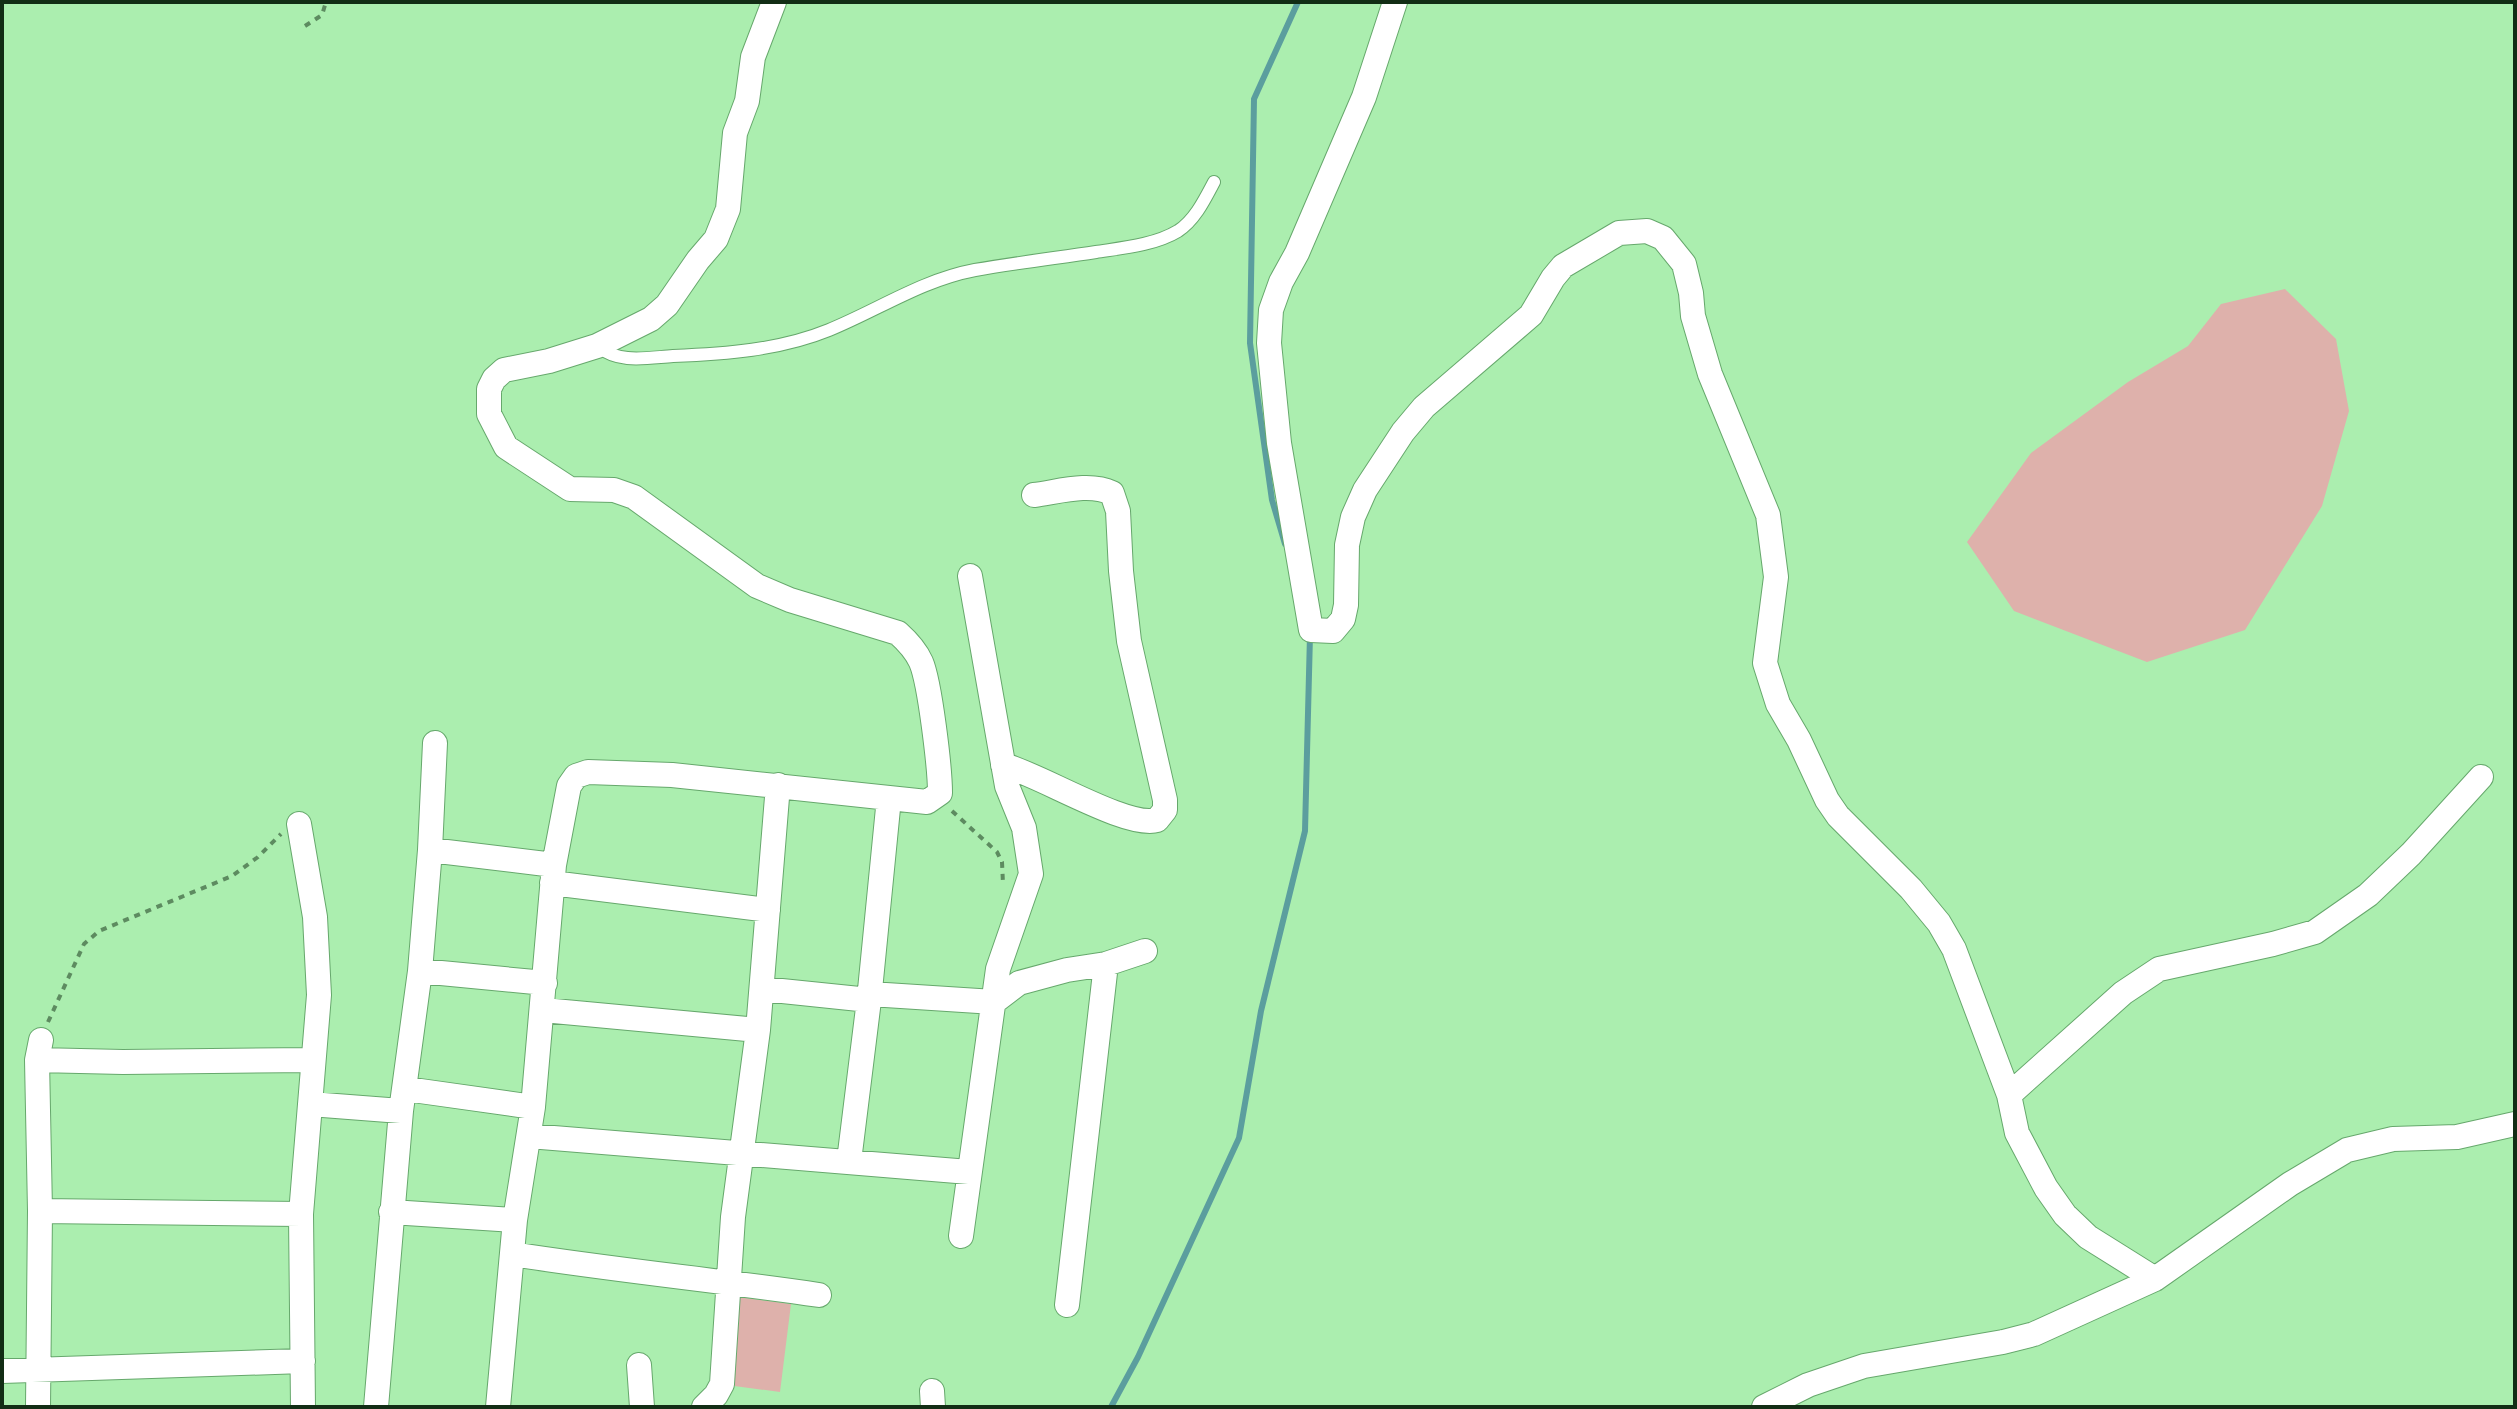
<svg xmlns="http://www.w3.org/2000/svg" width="2517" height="1409" font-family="'PT Sans Narrow',sans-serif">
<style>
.green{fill:#deb1ab}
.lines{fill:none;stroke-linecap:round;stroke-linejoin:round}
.stream{stroke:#5b9e9e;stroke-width:6}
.service-casing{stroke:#66a86c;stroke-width:14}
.minor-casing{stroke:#66a86c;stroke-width:26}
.path{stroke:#5d8b60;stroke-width:4;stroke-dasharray:6 6;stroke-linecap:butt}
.service{stroke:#fff;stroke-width:12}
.minor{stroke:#fff;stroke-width:24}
</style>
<rect width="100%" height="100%" fill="#abeeaf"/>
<!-- green -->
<path class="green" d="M 2285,289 L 2336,339 L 2349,411 L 2322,506 L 2245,630 L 2147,662 L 2014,611 L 1967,542 L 2031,453 L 2128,382 L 2188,346 L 2221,304 Z
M 738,1297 L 791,1304 L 780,1392 L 727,1385 Z"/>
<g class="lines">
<!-- stream -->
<path class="stream" d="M 1285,544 L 1272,500 L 1250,343 L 1254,99 L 1298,2
M 1111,1407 L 1138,1357 L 1239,1138 L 1261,1011 L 1305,831 L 1310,635"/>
<defs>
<path id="service" d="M 597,346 C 620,364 645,358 673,356 C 725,354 780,350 829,330 C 878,310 922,280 975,270 C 1015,263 1056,258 1096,252 C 1122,248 1155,245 1178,231 C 1195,220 1205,199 1214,182"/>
<path id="minor" d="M 1395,2 L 1364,97 L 1297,253 L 1281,282 L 1271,310 L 1269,343 L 1279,443 L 1311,630 L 1333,631 L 1343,619 L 1346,605 L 1347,545 L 1353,517 L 1365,490 L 1403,432 L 1424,407 L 1531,315 L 1553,278 L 1563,266 L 1619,233 L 1647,231 L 1663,238 L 1684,264 L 1691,293 L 1693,316 L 1710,374 L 1768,515 L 1776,577 L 1765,663 L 1778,704 L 1799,740 L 1827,800 L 1838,816 L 1911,889 L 1939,923 L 1954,949 L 2009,1095 L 2017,1133 L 2046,1188 L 2065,1215 L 2088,1237 L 2155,1279
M 1003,765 C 1037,773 1127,829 1157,820 L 1165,810 L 1165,800 L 1129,641 L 1121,571 L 1118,511 L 1112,493 C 1089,482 1058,492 1034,495
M 299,824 L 315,917 L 319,995 L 301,1214 L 303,1407
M 430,850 L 554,865
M 552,883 L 768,910
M 420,971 L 545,983
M 762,989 L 869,1000
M 870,994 L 994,1002 L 1019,983 L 1067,970 L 1106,964 L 1145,951
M 543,1010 L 758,1030
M 37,1060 L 123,1062 L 313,1060
M 406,1089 L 533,1107
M 2009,1095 L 2123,993 L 2159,969 L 2273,944 L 2315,932 L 2368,895 L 2411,854 L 2481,777
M 310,1104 L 401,1111
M 529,1136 L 969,1172
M 849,1161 L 869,1000 L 889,798
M 40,1211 L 301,1214
M 391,1212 L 515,1220
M 961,1236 L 998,969 L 1031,874 L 1024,828 L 1007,786 L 970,576
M 512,1254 C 614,1270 716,1280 819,1295
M 1067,1305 L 1106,964
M 639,1365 L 642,1407
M 2,1371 L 303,1361
M 932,1391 L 933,1407
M 38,1407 L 40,1211 L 37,1060 L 41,1040
M 376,1407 L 401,1111 L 420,971 L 430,850 L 435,743
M 498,1407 L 515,1220 L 533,1107 L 554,865 L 569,786 L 576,776 L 588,772 L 672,775 L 927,802 L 940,793 C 940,769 930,683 921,662 C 916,651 907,641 898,633 L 790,600 L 757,586 L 634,497 L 614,490 L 570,489 L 506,447 L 489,414 L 489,389 L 494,379 L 504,370 L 549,361 L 597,346 L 651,319 L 667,305 L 698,260 L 716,239 L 728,209 L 735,133 L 747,101 L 753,57 L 774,2
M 704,1407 L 716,1395 L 722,1384 L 733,1217 L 758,1030 L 778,785
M 1764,1407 L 1808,1385 L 1864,1366 L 2003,1342 L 2034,1334 L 2155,1279 L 2290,1184 L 2347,1150 L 2393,1139 L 2457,1137 L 2515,1124"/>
</defs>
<!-- service casing -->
<use href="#service" class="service-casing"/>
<!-- minor casing -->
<use href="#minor" class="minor-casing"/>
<!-- path -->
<path class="path" d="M 305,26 L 322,15 L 326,2
M 952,811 L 997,852 L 1002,862 L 1003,884
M 48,1022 L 84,944 L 99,931 L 232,876 L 258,857 L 281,834"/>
<!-- service -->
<use href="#service" class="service"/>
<!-- minor -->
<use href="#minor" class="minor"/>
</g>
<!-- border -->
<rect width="2517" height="1409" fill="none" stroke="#122d15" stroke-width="8"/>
</svg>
